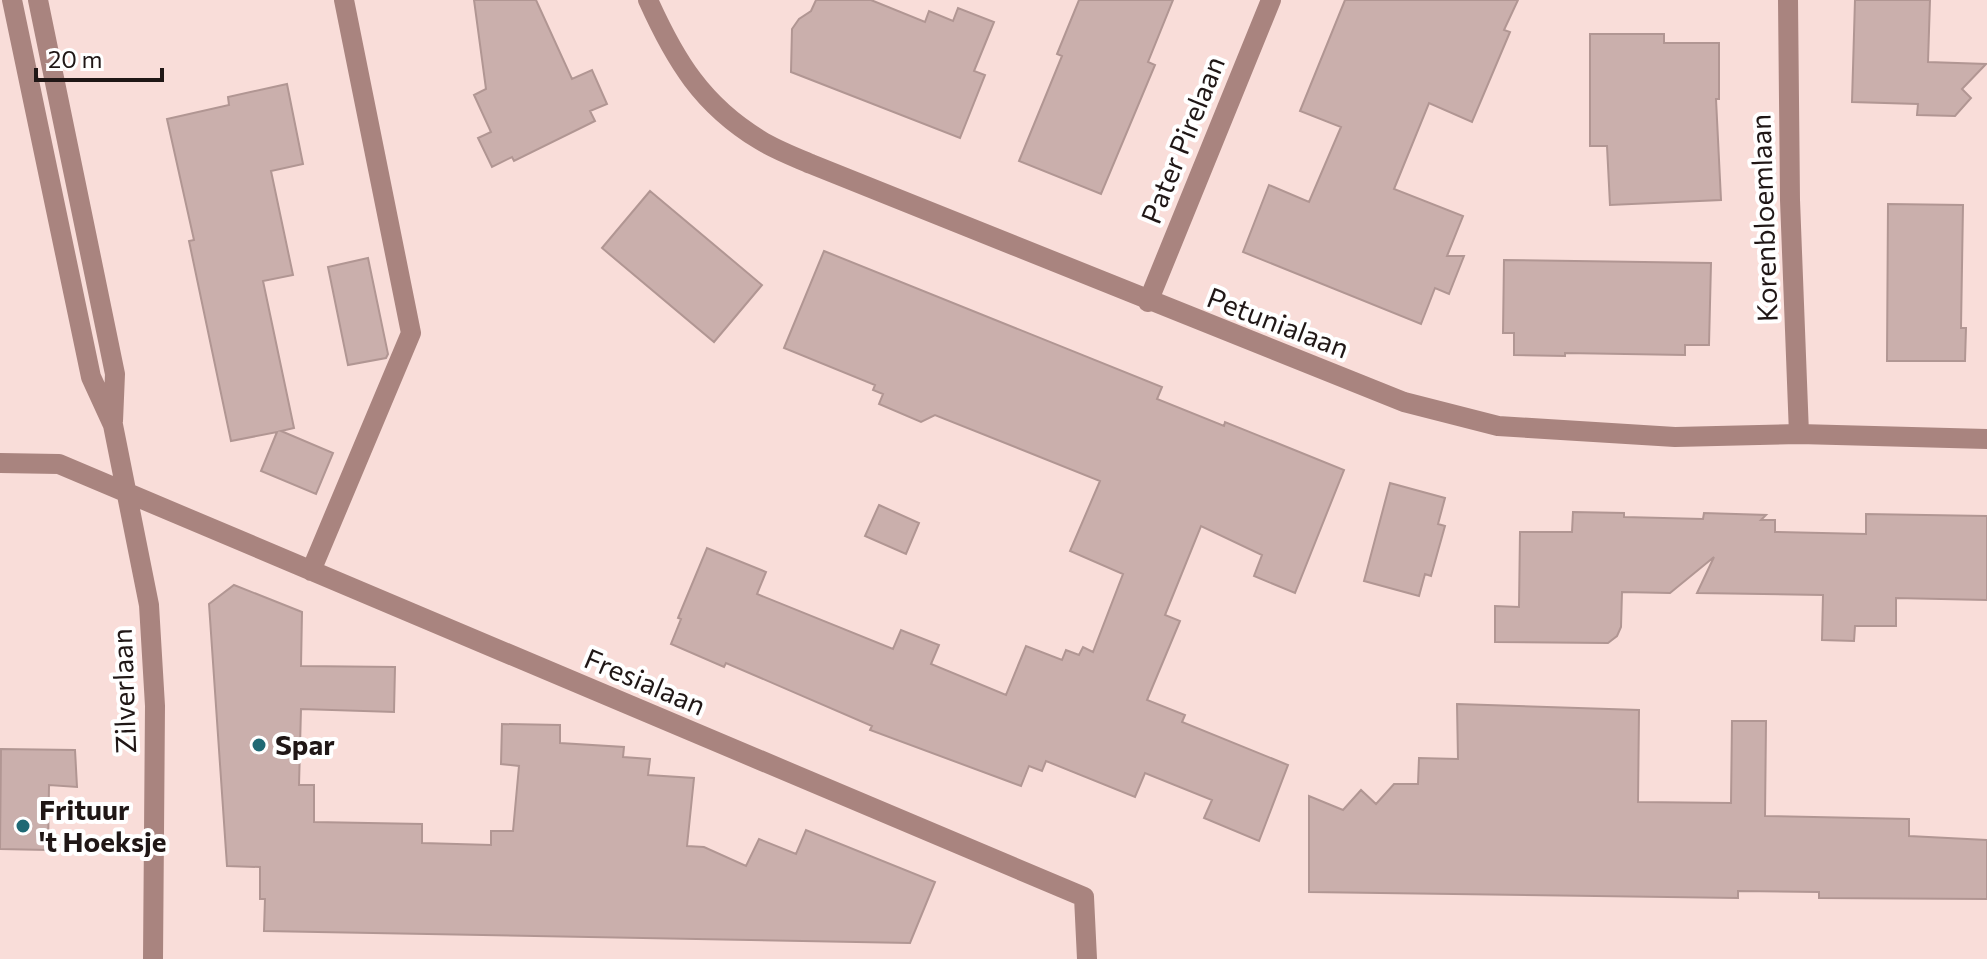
<svg xmlns="http://www.w3.org/2000/svg" width="1987" height="959" font-family="Commissioner,sans-serif">
<style>
.building{fill:#caafac;stroke:#b19693;stroke-width:2}
.lines{fill:none;stroke-linecap:round;stroke-linejoin:round}
.minor{stroke:#a9847f;stroke-width:20}
.poi-dot{fill:#1f6974;stroke:#fff;stroke-width:3}
.labels{text-anchor:middle;stroke-width:8;stroke-linejoin:round;paint-order:stroke}
.street-label{font-size:28px;fill:#201716;stroke:#fff}
.poi-label{font-size:28px;font-weight:bold;fill:#201716;stroke:#fff;text-anchor:start}
</style>
<rect width="100%" height="100%" fill="#f9ddd9"/>
<!-- building -->
<path class="building" d="M 474,0 L 536,0 L 572,79 L 592,70 L 607,104 L 590,111 L 595,121 L 514,161 L 512,157 L 492,167 L 478,138 L 491,132 L 474,95 L 486,89 Z
M 816,0 L 871,0 L 925,22 L 929,11 L 953,21 L 958,8 L 994,22 L 974,71 L 985,75 L 960,138 L 791,72 L 792,29 L 799,19 L 811,11 Z
M 1079,0 L 1173,0 L 1148,62 L 1155,65 L 1101,194 L 1019,161 L 1062,56 L 1057,54 Z
M 1345,0 L 1518,0 L 1504,30 L 1510,32 L 1472,122 L 1429,103 L 1394,189 L 1463,216 L 1447,256 L 1464,256 L 1449,294 L 1435,288 L 1421,324 L 1243,252 L 1269,185 L 1309,202 L 1341,127 L 1300,111 Z
M 1855,0 L 1930,0 L 1928,62 L 1986,64 L 1962,89 L 1971,98 L 1955,116 L 1917,115 L 1918,104 L 1852,102 Z
M 1590,34 L 1664,34 L 1664,43 L 1719,43 L 1719,99 L 1716,99 L 1721,200 L 1610,205 L 1607,146 L 1590,146 Z
M 287,84 L 303,164 L 271,171 L 293,275 L 263,281 L 294,428 L 281,431 L 333,453 L 316,494 L 261,471 L 277,432 L 231,441 L 189,241 L 194,240 L 167,119 L 229,105 L 228,97 Z
M 650,191 L 762,285 L 714,342 L 602,248 Z
M 1888,204 L 1963,205 L 1961,328 L 1966,328 L 1965,361 L 1887,361 Z
M 824,251 L 1162,387 L 1157,399 L 1224,426 L 1225,422 L 1344,470 L 1295,593 L 1254,576 L 1262,555 L 1201,526 L 1165,615 L 1180,621 L 1147,700 L 1185,715 L 1182,722 L 1288,765 L 1259,841 L 1204,818 L 1212,800 L 1145,773 L 1135,797 L 1046,761 L 1042,771 L 1029,766 L 1021,786 L 870,730 L 872,726 L 726,663 L 724,667 L 671,644 L 681,619 L 678,618 L 707,548 L 766,572 L 757,594 L 893,649 L 901,630 L 939,645 L 931,664 L 1006,695 L 1026,646 L 1062,660 L 1066,650 L 1079,655 L 1083,647 L 1093,652 L 1123,574 L 1070,551 L 1100,481 L 935,415 L 921,422 L 879,404 L 883,394 L 873,390 L 875,385 L 784,348 Z
M 368,258 L 388,354 L 386,358 L 348,365 L 328,267 Z
M 1504,260 L 1711,263 L 1709,345 L 1685,345 L 1685,355 L 1565,353 L 1565,356 L 1514,355 L 1514,333 L 1503,333 Z
M 1390,483 L 1445,498 L 1438,524 L 1445,526 L 1431,576 L 1425,574 L 1419,596 L 1364,581 Z
M 879,505 L 919,523 L 906,554 L 865,536 Z
M 1573,512 L 1624,513 L 1624,517 L 1703,519 L 1704,513 L 1766,515 L 1761,520 L 1775,520 L 1775,532 L 1866,534 L 1866,514 L 1987,516 L 1987,600 L 1896,598 L 1896,626 L 1855,626 L 1854,641 L 1822,640 L 1823,595 L 1697,593 L 1714,557 L 1670,593 L 1622,592 L 1621,627 L 1617,636 L 1608,643 L 1495,642 L 1495,606 L 1519,607 L 1520,532 L 1572,532 Z
M 234,585 L 302,612 L 301,666 L 395,667 L 394,712 L 301,709 L 299,785 L 314,785 L 314,822 L 422,824 L 422,843 L 491,845 L 491,831 L 513,831 L 519,766 L 501,764 L 502,724 L 560,725 L 560,743 L 624,747 L 623,757 L 650,759 L 648,775 L 694,778 L 687,846 L 704,847 L 746,866 L 759,839 L 796,854 L 806,830 L 935,882 L 910,943 L 264,931 L 265,899 L 260,899 L 260,867 L 227,866 L 209,604 Z
M 1457,704 L 1639,710 L 1638,802 L 1731,803 L 1732,721 L 1766,721 L 1765,816 L 1909,819 L 1909,836 L 1987,840 L 1987,899 L 1819,898 L 1819,892 L 1738,891 L 1738,898 L 1309,892 L 1309,796 L 1343,810 L 1361,790 L 1376,804 L 1394,784 L 1418,784 L 1419,758 L 1458,759 Z
M 1,749 L 75,750 L 77,787 L 49,785 L 48,850 L 0,849 Z"/>
<g class="lines">
<!-- minor -->
<path class="minor" d="M 12,0 L 91,377 L 113,425 L 149,605 L 155,706 L 153,959
M 38,0 L 115,374 L 113,421
M 648,0 C 675,60 702,105 760,140 C 776,150 795,157 811,164 L 1404,402 L 1498,426 L 1675,437 L 1799,434 L 1987,439
M 1788,0 L 1790,200 L 1799,434
M 1148,302 L 1271,0
M 0,463 L 59,464 L 1084,897 L 1087,959
M 311,571 L 411,333 L 344,0"/>
</g>
<!-- markers -->
<g class="poi-dot">
<circle cx="259" cy="745" r="8"/>
<circle cx="23" cy="826" r="8"/>
</g>
<g class="labels">
<!-- street labels -->
<g class="street-label">
<text transform="translate(1183 140) rotate(-68)" y="10">Pater Pirelaan</text>
<text transform="translate(1764 218) rotate(-92)" y="10">Korenbloemlaan</text>
<text transform="translate(1278 323) rotate(21)" y="10">Petunialaan</text>
<text transform="translate(645 682) rotate(23)" y="10">Fresialaan</text>
<text transform="translate(124 691) rotate(-92)" y="10">Zilverlaan</text>
</g>
<!-- poi labels -->
<g class="poi-label">
<text x="275" y="755">Spar</text>
<text x="39" y="820">Frituur<tspan x="39" dy="32">'t Hoeksje</tspan></text>
</g>
</g>
<!-- scale -->
<path d="M36 68v12h126v-12" fill="none" stroke="#201716" stroke-width="4"/>
<text x="48" y="68" font-size="24" fill="#201716" stroke="#ffffff" stroke-width="6" paint-order="stroke">20 m</text>
</svg>
